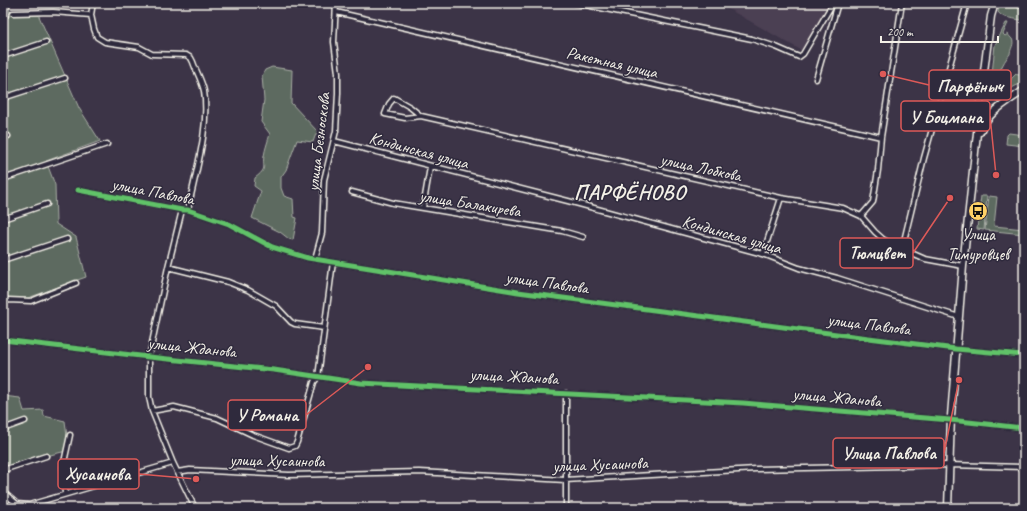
<svg xmlns="http://www.w3.org/2000/svg" width="1027" height="511" font-family="Caveat,sans-serif">
<style>
.built{fill:#4c3f53}
.green{fill:#5d6a60;stroke:#a8aea4}
.lines{fill:none;stroke-linecap:round;stroke-linejoin:round}
.street-casing{stroke:#f4f1e8;stroke-width:7}
.primary-casing{stroke:#f4f1e8;stroke-width:9}
.street{stroke:#2f2a3d;stroke-width:4}
.primary{stroke:#2f2a3d;stroke-width:6}
.cycleway-casing{stroke:#2f2a3d;stroke-width:8}
.cycleway{stroke:#61c268;stroke-width:5}
.labels{text-anchor:middle;stroke-width:3;stroke-linejoin:round;paint-order:stroke}
.street-label{font-size:17px;fill:#f4f1e8;stroke:#2f2a3d}
.poi-label{font-size:17px;fill:#f4f1e8;stroke:#2f2a3d}
.district-label{font-size:21px;font-weight:bold;letter-spacing:1px;fill:#f4f1e8;stroke:#2f2a3d}
.leader{fill:none;stroke:#de5a58;stroke-width:1.5}
.callout-dot{fill:#de5a58;stroke:#2f2a3d;stroke-width:1.5}
.callout{fill:#2f2a3d;stroke:#de5a58;stroke-width:1.5}
.callout-label{font-size:18px;text-anchor:middle;font-weight:bold;fill:#f4f1e8}
</style>
<rect width="100%" height="100%" fill="#3c3447"/>
<filter id="ink" filterUnits="userSpaceOnUse"><feTurbulence type="fractalNoise" baseFrequency=".025" numOctaves="2"/><feDisplacementMap in="SourceGraphic" scale="8" xChannelSelector="R" yChannelSelector="G"/><feConvolveMatrix kernelMatrix="1 2 1 2 8 2 1 2 1" color-interpolation-filters="sRGB"/></filter>
<g filter="url(#ink)">
<!-- built -->
<path class="built" d="M 718,3 L 838,3 L 806,53 Z"/>
<!-- green -->
<path class="green" d="M 3,3 L 9,3 L 10,12 L 38,14 L 79,108 L 100,141 L 46,161 L 55,185 L 56,224 L 76,237 L 86,277 L 25,299 L 7,298 L 3,299 Z
M 1005,3 C 1010,3 1020,6 1023,11 C 1025,13 1024,17 1024,21 C 1016,18 1002,19 998,12 L 999,7 Z
M 1006,23 L 1008,23 L 1003,34 L 1005,36 L 1008,34 C 1009,36 1011,38 1012,39 C 1015,44 1010,49 1010,54 C 1001,64 1001,73 991,84 L 995,45 Z
M 272,67 L 292,70 L 291,103 L 317,131 L 313,142 L 297,140 L 286,170 L 281,177 L 281,188 L 284,196 L 293,199 L 294,217 L 297,218 L 293,240 L 289,239 L 280,232 L 252,218 L 261,191 L 254,186 L 255,178 C 268,168 262,168 264,156 C 265,149 268,141 270,134 L 261,122 L 264,100 L 262,76 L 265,70 Z
M 1016,74 L 1018,75 L 1024,74 L 1023,83 C 1016,86 1011,86 1009,94 L 1004,97 L 1004,100 L 997,103 L 997,96 L 1000,93 L 998,92 L 997,87 C 1001,83 1005,79 1010,83 L 1011,79 Z
M 1009,133 L 1024,135 L 1024,146 L 1006,144 L 1007,135 Z
M 981,196 L 987,196 L 984,230 L 977,229 Z
M 989,196 L 997,197 L 994,226 L 1024,229 L 1024,234 L 985,230 Z
M 3,396 L 20,398 L 24,411 L 43,410 L 44,416 L 65,421 L 67,437 L 66,451 L 3,467 Z"/>
<g class="lines">
<defs>
<path id="street" d="M 93,3 L 91,15 L 94,29 L 97,37 L 105,42 L 139,47 L 152,54 L 186,55 L 191,58 L 193,62 C 196,71 202,81 204,91 C 210,127 195,174 188,210
M 279,3 L 298,6
M 576,3 L 752,39 L 776,47 L 799,57 L 803,54 L 833,3
M 336,12 L 881,137
M 13,13 L 53,12 L 91,15
M 3,15 L 6,15
M 3,56 L 46,42
M 816,79 L 838,3
M 3,98 L 65,78
M 421,116 L 410,107 L 394,98 L 389,104 L 385,114 L 405,118 L 421,116 L 781,198 L 843,208 L 861,216 L 875,232 L 884,240 L 902,249 L 925,259 L 963,266
M 3,138 L 8,136
M 334,141 L 568,201 L 763,254 L 799,268 L 837,278 L 959,317
M 3,179 L 107,144
M 78,190 L 182,210 L 188,210 L 229,224 L 272,247 L 308,258 L 518,292 L 813,331 L 956,349 L 1024,355
M 352,192 L 393,203 L 562,231 L 583,237
M 423,208 L 430,167
M 182,210 L 168,267 L 149,357 L 149,397 L 152,411 L 173,463 L 195,508
M 861,216 L 873,202 L 878,170 L 881,137 L 902,3
M 3,219 L 47,204
M 902,249 L 924,158 L 967,3
M 763,254 L 781,198
M 315,259 L 322,233 L 324,180 L 336,131 L 338,93 L 338,73 L 334,42 L 336,3
M 3,260 L 67,239
M 168,267 L 228,282 L 248,290 L 276,306 L 291,322 L 295,324 L 324,328
M 3,301 L 8,300 L 31,301 L 76,283
M 3,340 L 149,357 L 274,370 L 361,383 L 743,403 L 950,420 L 1024,428
M 152,411 L 174,407 L 217,418 L 253,435 L 289,448 L 295,446 L 297,442 L 314,382 L 318,377 L 333,262
M 3,429 L 25,421
M 3,470 L 46,456
M 177,472 L 190,470 L 289,475 L 419,472 L 565,480 L 756,469 L 949,465 L 1024,467
M 3,492 L 17,504 L 29,505 L 173,463
M 65,494 L 63,467 L 70,435
M 566,508 L 566,393"/>
<path id="primary" d="M 1019,3 L 1024,6
M 980,132 C 987,112 1008,102 1024,90
M 948,508 L 951,416 L 963,266 L 981,95 L 991,16 L 995,3"/>
</defs>
<!-- street casing -->
<use href="#street" class="street-casing"/>
<!-- primary casing -->
<use href="#primary" class="primary-casing"/>
<!-- street -->
<use href="#street" class="street"/>
<!-- primary -->
<use href="#primary" class="primary"/>
<defs>
<path id="cycleway" d="M 78,190 L 182,210 L 188,210 L 229,224 L 272,247 L 308,258 L 518,292 L 813,331 L 956,349 L 1024,355
M 3,340 L 149,357 L 274,370 L 361,383 L 743,403 L 950,420 L 1024,428"/>
</defs>
<!-- cycleway casing -->
<use href="#cycleway" class="cycleway-casing"/>
<!-- cycleway -->
<use href="#cycleway" class="cycleway"/>
</g>
</g>
<!-- icons -->
<defs>
<symbol id="bus-disc" viewBox="-11 -11 22 22"><circle r="9.5" fill="#ffd166" stroke="#2f2a3d"/><path d="M-5-6H5V4H4V6H2V4H-2V6H-4V4H-5ZM-3.5-4V0h7V-4ZM-3.5 1.2v1.5H-2V1.2ZM2 1.2v1.5H3.5V1.2Z" fill="#111"/></symbol>
</defs>
<g fill-rule="evenodd">
<use href="#bus-disc" x="967" y="200" width="22" height="22"/>
</g>
<g class="labels">
<!-- street labels -->
<g class="street-label">
<text transform="translate(612 62) rotate(13)" y="6">Ракетная улица</text>
<text transform="translate(318 142) rotate(-83)" y="6">улица Безноскова</text>
<text transform="translate(419 150) rotate(15)" y="6">Кондинская улица</text>
<text transform="translate(701 167) rotate(12)" y="6">улица Лобкова</text>
<text transform="translate(153 191) rotate(11)" y="6">улица Павлова</text>
<text transform="translate(470 203) rotate(9)" y="6">улица Балакирева</text>
<text transform="translate(732 234) rotate(16)" y="6">Кондинская улица</text>
<text transform="translate(547 282) rotate(8)" y="6">улица Павлова</text>
<text transform="translate(869 324) rotate(7)" y="6">улица Павлова</text>
<text transform="translate(192 347) rotate(6)" y="6">улица Жданова</text>
<text transform="translate(514 376) rotate(3)" y="6">улица Жданова</text>
<text transform="translate(837 397) rotate(5)" y="6">улица Жданова</text>
<text transform="translate(277 460) rotate(1)" y="6">улица Хусаинова</text>
<text transform="translate(600 464) rotate(-2)" y="6">улица Хусаинова</text>
</g>
<!-- poi labels -->
<g class="poi-label">
<text x="978" y="240">Улица<tspan x="978" dy="20">Тимуровцев</tspan></text>
</g>
<!-- district labels -->
<g class="district-label">
<text x="630" y="199">ПАРФЁНОВО</text>
</g>
</g>
<!-- callouts -->
<path class="leader" d="M883 74L929 85M996 175L990 116M950 198L913 253M368 367L306 415M959 380L944 453M196 479L139 474"/>
<g class="callout-dot">
<circle cx="883" cy="74" r="4"/>
<circle cx="996" cy="175" r="4"/>
<circle cx="950" cy="198" r="4"/>
<circle cx="368" cy="367" r="4"/>
<circle cx="959" cy="380" r="4"/>
<circle cx="196" cy="479" r="4"/>
</g>
<g class="callout">
<rect x="929" y="70" width="82" height="30" rx="4"/>
<rect x="901" y="101" width="89" height="30" rx="4"/>
<rect x="840" y="238" width="73" height="30" rx="4"/>
<rect x="228" y="400" width="78" height="30" rx="4"/>
<rect x="833" y="438" width="111" height="30" rx="4"/>
<rect x="58" y="459" width="81" height="30" rx="4"/>
</g>
<g class="callout-label">
<text x="970" y="92">Парфёныч</text>
<text x="946" y="123">У Боцмана</text>
<text x="877" y="259">Тюмцвет</text>
<text x="267" y="421">У Романа</text>
<text x="889" y="459">Улица Павлова</text>
<text x="98" y="480">Хусаинова</text>
</g>
<!-- margin -->
<rect width="1027" height="511" fill="none" stroke="#2f2a3d" stroke-width="16"/>
<rect x="8" y="8" width="1011" height="495" fill="none" stroke="#f4f1e8" stroke-width="1.5" filter="url(#ink)"/>
<!-- scale -->
<path d="M881 36v6h117v-6" fill="none" stroke="#f4f1e8" stroke-width="2"/>
<text x="887" y="36" font-size="12" fill="#f4f1e8" stroke="#2f2a3d" stroke-width="3" paint-order="stroke">200 m</text>
</svg>
